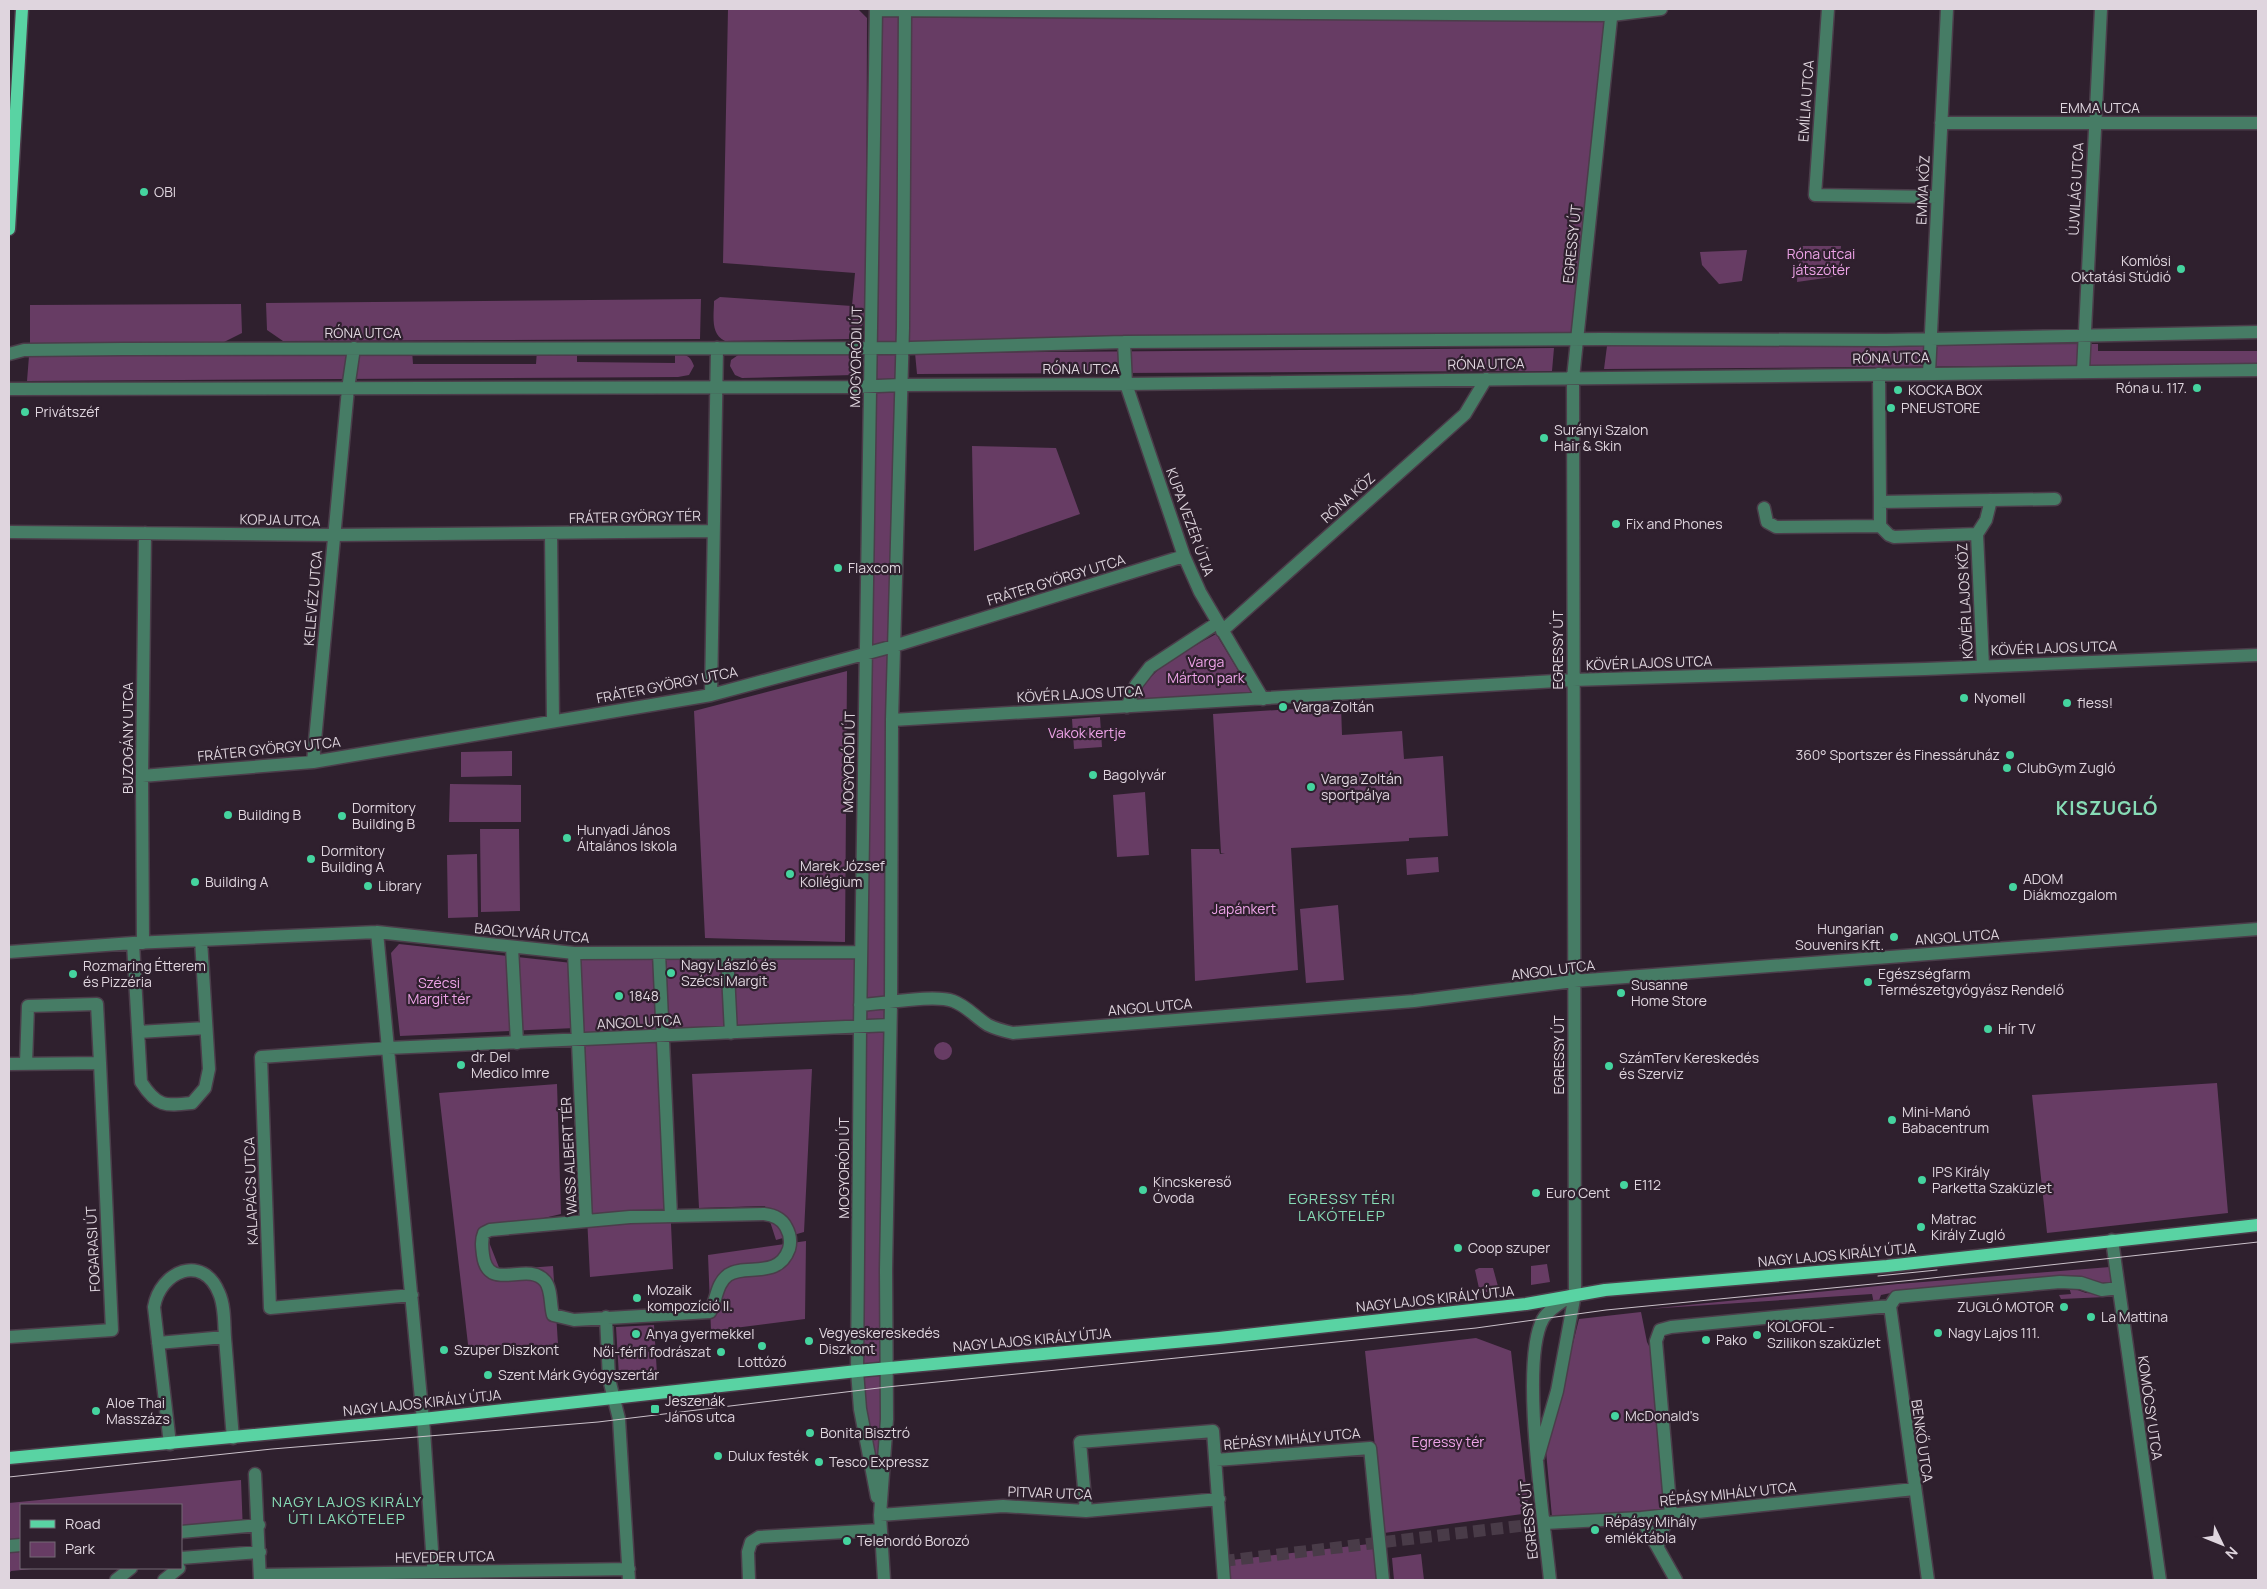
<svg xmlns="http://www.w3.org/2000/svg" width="2267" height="1589" font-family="Manrope,sans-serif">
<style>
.green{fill:#673c64}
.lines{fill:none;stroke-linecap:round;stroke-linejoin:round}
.minor-tunnel{stroke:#493b48;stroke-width:12;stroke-dasharray:12 6;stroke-linecap:butt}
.minor-casing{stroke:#4b3d4a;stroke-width:15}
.major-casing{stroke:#4b3d4a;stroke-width:15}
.minor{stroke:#467c65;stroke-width:12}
.major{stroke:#59d3a3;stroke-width:12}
.tram{stroke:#cbc1ca;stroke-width:1}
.poi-dot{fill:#45d49f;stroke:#2f202e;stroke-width:2}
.labels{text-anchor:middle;stroke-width:4.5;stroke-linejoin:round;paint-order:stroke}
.street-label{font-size:14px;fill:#dfd5de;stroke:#2f202e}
.poi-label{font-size:14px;fill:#dfd5de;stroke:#2f202e;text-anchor:start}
.park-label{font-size:14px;fill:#eda3e7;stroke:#2f202e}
.neighbourhood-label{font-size:15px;letter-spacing:1px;fill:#87dcb6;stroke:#2f202e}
.district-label{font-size:19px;font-weight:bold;letter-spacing:1px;fill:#87dcb6;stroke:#2f202e}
</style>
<rect width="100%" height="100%" fill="#2f202e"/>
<!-- green -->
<path class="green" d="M 728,9 L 858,9 L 867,18 L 866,312 C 864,326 860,331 850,339 L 725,341 C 710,334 714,315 714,301 L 720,297 L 852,306 L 855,273 L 723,263 Z
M 876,9 L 1612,15 L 1577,339 L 902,348 L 880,1515 L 860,1409 Z
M 1799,246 L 1841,246 L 1839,276 L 1797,282 Z
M 1747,250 L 1742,281 L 1719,284 L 1702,265 L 1700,252 Z
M 701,299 L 700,339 L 283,341 L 267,330 L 266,303 Z
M 241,304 L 242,333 L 222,343 L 30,345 L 30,305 Z
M 2098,344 L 2098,351 L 2258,351 L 2258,364 L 1604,369 L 1607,346 Z
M 1554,348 L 1552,371 L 917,374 L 915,353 Z
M 412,350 L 413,364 L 536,364 L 537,350 L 577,350 L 577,362 L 675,363 L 675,355 C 686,354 690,355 694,366 L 689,375 L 678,377 L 27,381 L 29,356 Z
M 741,353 L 851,354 L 853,375 L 742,378 L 735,375 L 730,366 L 731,360 Z
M 972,446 L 1056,448 L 1080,514 L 974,551 Z
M 1216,634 L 1251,692 L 1135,702 C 1151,665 1183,653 1216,634 Z
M 847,671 L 845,942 L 705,938 L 694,711 Z
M 1341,706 L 1342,735 L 1402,731 L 1404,759 L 1443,756 L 1448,836 L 1409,838 L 1409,841 L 1291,848 L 1298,970 L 1195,981 L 1191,849 L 1219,849 L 1220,854 L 1225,853 L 1221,853 L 1213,714 Z
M 1100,717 L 1102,747 L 1074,749 L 1072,719 Z
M 512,751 L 512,776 L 461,777 L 461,752 Z
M 450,784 L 521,785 L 521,822 L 449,822 Z
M 1145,792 L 1149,855 L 1117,857 L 1113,795 Z
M 480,829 L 519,829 L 520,911 L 481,912 Z
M 477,854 L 478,917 L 448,918 L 447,855 Z
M 1438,857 L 1439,872 L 1407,875 L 1406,859 Z
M 1338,905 L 1344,980 L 1306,983 L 1300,909 Z
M 399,944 L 572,963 L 575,1028 L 400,1036 L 391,953 Z
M 574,953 L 659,953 L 673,1269 L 590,1277 Z
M 663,955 L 856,956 L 856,1024 L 666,1033 Z
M934 1051a9 9 0 1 1 18 0a9 9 0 1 1-18 0Z
M 812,1069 L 804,1232 L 776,1240 L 765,1206 L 699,1208 L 692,1074 Z
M 2217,1083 L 2228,1213 L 2047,1233 L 2032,1095 Z
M 557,1084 L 561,1214 L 485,1232 L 500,1270 L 553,1266 L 558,1344 L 469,1353 L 439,1093 Z
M 806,1241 L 805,1319 L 711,1331 L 708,1255 Z
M 1547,1264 L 1550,1282 L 1531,1285 L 1531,1266 Z
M 2110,1267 L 2111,1283 L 2107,1287 L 2085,1279 L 2051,1276 L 1910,1289 L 1881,1295 L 1878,1303 L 1874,1304 L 1872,1294 L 1648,1309 L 1898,1284 Z
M 1479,1268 L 1493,1268 L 1499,1290 L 1480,1293 L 1475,1270 Z
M 2069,1287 L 2086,1293 L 2106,1294 L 2106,1297 L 2061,1299 L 2059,1295 L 2071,1294 Z
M 1641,1312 L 1647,1342 L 1658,1364 L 1671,1515 L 1553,1528 L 1546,1451 L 1579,1319 Z
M 654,1325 L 657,1374 L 619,1376 L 616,1327 Z
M 1476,1338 L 1511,1351 L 1529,1513 L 1384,1533 L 1365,1351 Z
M 241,1480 L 243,1533 L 181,1538 L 181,1505 L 21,1505 L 21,1568 L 43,1568 L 11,1571 L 9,1574 L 9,1503 Z
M 1378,1543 L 1382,1580 L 1224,1580 L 1223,1561 Z
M 1421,1554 L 1424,1580 L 1394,1580 L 1392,1558 Z"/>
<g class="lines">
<!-- minor-tunnel -->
<path class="minor-tunnel" d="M 1223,1561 L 1545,1523"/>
<defs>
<path id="minor" d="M 876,9 L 860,1028 L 857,1371 L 860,1409 L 877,1497
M 1828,9 L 1815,195 L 1937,197
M 876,10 L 1612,15 L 1661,9
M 1941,123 L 2258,123
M 1124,342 L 1126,384 L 1184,556 L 1200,592 L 1263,699
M 9,354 L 24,350 L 123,349 L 910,348 L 1124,342 L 1603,339 L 1886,340 L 2258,332
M 2083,371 L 2101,9
M 1929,373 L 1947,9
M 1879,374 L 1880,502
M 9,389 L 855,387 L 901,385 L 1126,384 L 2258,370
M 1764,508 L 1767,522 L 1776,527 L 1880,526 L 1880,502 L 2055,499
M 1880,526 L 1889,535 L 1894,537 L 1977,534
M 9,532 L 334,535 L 713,531
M 551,533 L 553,721
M 1977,534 L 1983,666
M 1977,534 L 1986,520 L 1991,500
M 1222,631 L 1465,414 L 1486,379
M 711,695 L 717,348
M 1127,707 L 1136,685 L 1150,667 L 1217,623
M 892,720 L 1573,680 L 1925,669 L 2258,655
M 313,762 L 348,389 L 354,348
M 142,776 L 313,762 L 711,695 L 894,646 L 1184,556
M 377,932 L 424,1431 L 434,1580
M 133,943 L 141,1082 C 157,1107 165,1106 192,1103 L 205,1088 L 209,1069 L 201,940
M 143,943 L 142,776 L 145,533
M 512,947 L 517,1043
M 9,952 L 133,943 L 377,932 L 574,953 L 861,952
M 574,953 L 586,1221
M 659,953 L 671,1216
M 727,954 L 731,1033
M 860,1005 C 883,1004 933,994 953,1001 C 967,1006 975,1017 988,1025 C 996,1029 1004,1031 1013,1033 L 1414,1001 L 1574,981 L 2258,929
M 138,1032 L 206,1028
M 9,1064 L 100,1063 L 97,1004 L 28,1006 L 26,1064
M 764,1214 C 773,1215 782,1219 786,1227 C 790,1234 791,1242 789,1249 C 778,1280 745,1263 728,1275 C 716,1284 717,1299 710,1312 L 574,1320 L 553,1315 C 550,1305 552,1289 545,1281 C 527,1260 488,1294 483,1255 C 482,1247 481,1240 484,1233 L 490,1230 L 630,1217 Z
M 2112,1240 L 2160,1580
M 412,1295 L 270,1308 L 261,1057 L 388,1048 L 890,1025
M 1890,1306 L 1928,1580
M 1890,1306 L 1896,1297 L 2060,1282 L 2081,1283 L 2102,1290 L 2118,1288
M 606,1317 L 609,1379 L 619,1419 L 629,1580
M 9,1337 L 112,1330 L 100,1063
M 158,1343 L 225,1337
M 170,1444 L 154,1307 C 160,1271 203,1253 219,1293 C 225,1306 224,1324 225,1338 C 228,1372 230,1405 233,1438
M 1538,1457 L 1557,1391 L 1575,1294 L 1573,378 L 1612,9
M 1216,1460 L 1370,1448 L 1383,1580
M 255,1474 L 260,1580
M 1086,1511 L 1080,1442 L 1213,1431 L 1224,1580
M 880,1515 L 1003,1506 L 1086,1511 L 1219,1499
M 1641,1518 L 1676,1580
M 1545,1523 L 1641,1518 L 1914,1489
M 181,1532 L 259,1525
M 9,1546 L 21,1545
M 1658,1548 L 1659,1536 L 1671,1515 L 1656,1341 L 1660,1330 L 1671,1327 L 1890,1306
M 181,1558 L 260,1552
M 260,1575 L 629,1569
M 116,1580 L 131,1568
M 164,1580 L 179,1568
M 749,1580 L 748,1552 L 751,1542 L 759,1537 L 881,1530
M 884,1580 L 880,1515 L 887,1419 L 886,1270 L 891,1003 L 892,720 L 903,328 L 905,9
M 1550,1580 C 1545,1526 1519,1362 1543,1319 C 1549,1309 1562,1302 1572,1295"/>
<path id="major" d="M 9,229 L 22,9
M 9,1458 L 423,1419 L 857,1371 L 1219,1338 L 1526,1304 L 1605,1290 L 1887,1266 L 2258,1225"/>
</defs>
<!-- minor casing -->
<use href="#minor" class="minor-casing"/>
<!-- major casing -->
<use href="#major" class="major-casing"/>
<!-- minor -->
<use href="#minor" class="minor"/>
<!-- major -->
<use href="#major" class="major"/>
<!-- tram -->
<path class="tram" d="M 1878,1276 L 1937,1270
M 9,1477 L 272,1449 L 598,1422 L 887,1387 L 1476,1328 L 1606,1310 L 1914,1280 L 2258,1242"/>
</g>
<!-- markers -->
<g class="poi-dot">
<circle cx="144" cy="192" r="5"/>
<circle cx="2181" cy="269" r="5"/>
<circle cx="2197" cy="388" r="5"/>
<circle cx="1898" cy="390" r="5"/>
<circle cx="1891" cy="408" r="5"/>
<circle cx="25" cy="412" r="5"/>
<circle cx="1544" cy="438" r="5"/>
<circle cx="1616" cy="524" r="5"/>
<circle cx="838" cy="568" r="5"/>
<circle cx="1964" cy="698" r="5"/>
<circle cx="2067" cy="703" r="5"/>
<circle cx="1283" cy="707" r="5"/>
<circle cx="2010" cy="755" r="5"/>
<circle cx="2007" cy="768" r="5"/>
<circle cx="1093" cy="775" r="5"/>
<circle cx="1311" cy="787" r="5"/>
<circle cx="228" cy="815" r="5"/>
<circle cx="342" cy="816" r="5"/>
<circle cx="567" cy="838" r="5"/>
<circle cx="311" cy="859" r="5"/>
<circle cx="790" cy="874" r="5"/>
<circle cx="195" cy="882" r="5"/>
<circle cx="368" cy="886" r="5"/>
<circle cx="2013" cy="887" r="5"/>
<circle cx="1894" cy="937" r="5"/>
<circle cx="671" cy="973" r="5"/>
<circle cx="73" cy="974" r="5"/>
<circle cx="1868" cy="982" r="5"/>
<circle cx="1621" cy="993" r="5"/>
<circle cx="619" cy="996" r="5"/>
<circle cx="1988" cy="1029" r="5"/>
<circle cx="461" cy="1065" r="5"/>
<circle cx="1609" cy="1066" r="5"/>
<circle cx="1892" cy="1120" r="5"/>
<circle cx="1922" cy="1180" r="5"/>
<circle cx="1624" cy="1185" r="5"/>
<circle cx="1143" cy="1190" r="5"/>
<circle cx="1536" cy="1193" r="5"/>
<circle cx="1921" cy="1227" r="5"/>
<circle cx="1458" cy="1248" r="5"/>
<circle cx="637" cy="1298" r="5"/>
<circle cx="2064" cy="1307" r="5"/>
<circle cx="2091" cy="1317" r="5"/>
<circle cx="1938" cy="1333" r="5"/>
<circle cx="636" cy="1334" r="5"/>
<circle cx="1757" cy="1335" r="5"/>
<circle cx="1706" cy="1340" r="5"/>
<circle cx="809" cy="1341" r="5"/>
<circle cx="762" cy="1346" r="5"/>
<circle cx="444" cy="1350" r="5"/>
<circle cx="721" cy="1352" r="5"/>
<circle cx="488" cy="1375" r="5"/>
<rect x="650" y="1404" width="10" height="10" rx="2.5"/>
<circle cx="96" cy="1411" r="5"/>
<circle cx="1615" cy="1416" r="5"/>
<circle cx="810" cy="1433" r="5"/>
<circle cx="718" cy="1456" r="5"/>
<circle cx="819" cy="1462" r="5"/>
<circle cx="1595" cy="1530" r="5"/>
<circle cx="847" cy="1541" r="5"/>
</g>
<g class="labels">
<!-- street labels -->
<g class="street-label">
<text transform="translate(1806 101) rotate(-86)" y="5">EMÍLIA UTCA</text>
<text x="2100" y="113">EMMA UTCA</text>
<text transform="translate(2076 189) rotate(-87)" y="5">ÚJVILÁG UTCA</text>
<text transform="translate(1923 190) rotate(-87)" y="5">EMMA KÖZ</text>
<text transform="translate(1572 244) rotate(-84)" y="5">EGRESSY ÚT</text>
<text x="363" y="338">RÓNA UTCA</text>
<text transform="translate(856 357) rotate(-89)" y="5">MOGYORÓDI ÚT</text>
<text transform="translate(1891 358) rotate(-1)" y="5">RÓNA UTCA</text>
<text transform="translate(1486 364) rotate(-1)" y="5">RÓNA UTCA</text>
<text x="1081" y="374">RÓNA UTCA</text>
<text transform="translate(1348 498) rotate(-42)" y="5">RÓNA KÖZ</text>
<text transform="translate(635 517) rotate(-1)" y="5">FRÁTER GYÖRGY TÉR</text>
<text transform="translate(280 520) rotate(1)" y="5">KOPJA UTCA</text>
<text transform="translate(1190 522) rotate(70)" y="5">KUPA VEZÉR ÚTJA</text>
<text transform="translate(1056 580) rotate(-17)" y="5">FRÁTER GYÖRGY UTCA</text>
<text transform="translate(313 598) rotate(-85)" y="5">KELEVÉZ UTCA</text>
<text transform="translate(1965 601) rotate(-93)" y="5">KÖVÉR LAJOS KÖZ</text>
<text transform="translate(2054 648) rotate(-2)" y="5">KÖVÉR LAJOS UTCA</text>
<text transform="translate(1558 650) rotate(-90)" y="5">EGRESSY ÚT</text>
<text transform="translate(1649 663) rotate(-2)" y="5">KÖVÉR LAJOS UTCA</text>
<text transform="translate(667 685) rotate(-11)" y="5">FRÁTER GYÖRGY UTCA</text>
<text transform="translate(1080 694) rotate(-3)" y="5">KÖVÉR LAJOS UTCA</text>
<text transform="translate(128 738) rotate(-90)" y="5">BUZOGÁNY UTCA</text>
<text transform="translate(269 749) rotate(-6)" y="5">FRÁTER GYÖRGY UTCA</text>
<text transform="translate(849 762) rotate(-89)" y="5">MOGYORÓDI ÚT</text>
<text transform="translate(532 933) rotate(5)" y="5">BAGOLYVÁR UTCA</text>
<text transform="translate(1957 937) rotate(-4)" y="5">ANGOL UTCA</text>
<text transform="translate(1553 970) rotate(-7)" y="5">ANGOL UTCA</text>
<text transform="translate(1150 1007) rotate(-5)" y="5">ANGOL UTCA</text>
<text transform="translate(639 1022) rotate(-3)" y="5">ANGOL UTCA</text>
<text transform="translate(1559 1055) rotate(-90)" y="5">EGRESSY ÚT</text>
<text transform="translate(569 1156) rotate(-93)" y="5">WASS ALBERT TÉR</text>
<text transform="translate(844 1168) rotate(-90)" y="5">MOGYORÓDI ÚT</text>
<text transform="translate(251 1191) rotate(-92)" y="5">KALAPÁCS UTCA</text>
<text transform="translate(93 1249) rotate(-93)" y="5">FOGARASI ÚT</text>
<text transform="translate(1837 1255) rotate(-5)" y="5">NAGY LAJOS KIRÁLY ÚTJA</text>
<text transform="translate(1435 1299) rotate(-6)" y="5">NAGY LAJOS KIRÁLY ÚTJA</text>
<text transform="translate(1032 1340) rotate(-5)" y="5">NAGY LAJOS KIRÁLY ÚTJA</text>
<text transform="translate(422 1403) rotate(-6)" y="5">NAGY LAJOS KIRÁLY ÚTJA</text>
<text transform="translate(2150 1408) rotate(82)" y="5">KOMÓCSY UTCA</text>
<text transform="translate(1292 1439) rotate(-5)" y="5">RÉPÁSY MIHÁLY UTCA</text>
<text transform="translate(1922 1441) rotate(82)" y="5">BENKŐ UTCA</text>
<text transform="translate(1050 1493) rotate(2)" y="5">PITVAR UTCA</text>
<text transform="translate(1728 1494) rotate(-6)" y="5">RÉPÁSY MIHÁLY UTCA</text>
<text transform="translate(1529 1520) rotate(-96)" y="5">EGRESSY ÚT</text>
<text transform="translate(445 1557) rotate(-1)" y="5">HEVEDER UTCA</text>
</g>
<!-- poi labels -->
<g class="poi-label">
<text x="154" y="197">OBI</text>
<text x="2171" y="266" text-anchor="end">Komlósi<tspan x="2171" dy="16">Oktatási Stúdió</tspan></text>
<text x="2187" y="393" text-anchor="end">Róna u. 117.</text>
<text x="1908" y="395">KOCKA BOX</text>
<text x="1901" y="413">PNEUSTORE</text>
<text x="35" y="417">Privátszéf</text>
<text x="1554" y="435">Surányi Szalon<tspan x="1554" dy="16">Hair &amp; Skin</tspan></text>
<text x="1626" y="529">Fix and Phones</text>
<text x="848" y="573">Flaxcom</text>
<text x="1974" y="703">Nyomell</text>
<text x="2077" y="708">fless!</text>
<text x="1293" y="712">Varga Zoltán</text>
<text x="2000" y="760" text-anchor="end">360° Sportszer és Finessáruház</text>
<text x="2017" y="773">ClubGym Zugló</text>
<text x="1103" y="780">Bagolyvár</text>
<text x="1321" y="784">Varga Zoltán<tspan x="1321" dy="16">sportpálya</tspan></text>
<text x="352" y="813">Dormitory<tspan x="352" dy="16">Building B</tspan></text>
<text x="238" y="820">Building B</text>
<text x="577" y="835">Hunyadi János<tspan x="577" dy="16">Általános Iskola</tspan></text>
<text x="321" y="856">Dormitory<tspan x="321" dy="16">Building A</tspan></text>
<text x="800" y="871">Marek József<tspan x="800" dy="16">Kollégium</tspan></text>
<text x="2023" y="884">ADOM<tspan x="2023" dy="16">Diákmozgalom</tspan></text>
<text x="205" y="887">Building A</text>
<text x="378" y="891">Library</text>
<text x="1884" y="934" text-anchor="end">Hungarian<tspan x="1884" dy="16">Souvenirs Kft.</tspan></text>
<text x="681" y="970">Nagy László és<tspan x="681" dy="16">Szécsi Margit</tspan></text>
<text x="83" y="971">Rozmaring Étterem<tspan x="83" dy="16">és Pizzéria</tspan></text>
<text x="1878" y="979">Egészségfarm<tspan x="1878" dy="16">Természetgyógyász Rendelő</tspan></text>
<text x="1631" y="990">Susanne<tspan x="1631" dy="16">Home Store</tspan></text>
<text x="629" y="1001">1848</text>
<text x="1998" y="1034">Hír TV</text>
<text x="471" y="1062">dr. Del<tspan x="471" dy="16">Medico Imre</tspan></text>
<text x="1619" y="1063">SzámTerv Kereskedés<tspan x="1619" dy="16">és Szerviz</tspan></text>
<text x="1902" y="1117">Mini-Manó<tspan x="1902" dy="16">Babacentrum</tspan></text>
<text x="1932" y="1177">IPS Király<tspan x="1932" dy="16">Parketta Szaküzlet</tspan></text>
<text x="1153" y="1187">Kincskereső<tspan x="1153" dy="16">Óvoda</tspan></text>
<text x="1634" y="1190">E112</text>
<text x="1546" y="1198">Euro Cent</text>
<text x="1931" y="1224">Matrac<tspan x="1931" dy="16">Király Zugló</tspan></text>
<text x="1468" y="1253">Coop szuper</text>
<text x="647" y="1295">Mozaik<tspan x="647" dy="16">kompozíció II.</tspan></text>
<text x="2054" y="1312" text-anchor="end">ZUGLÓ MOTOR</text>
<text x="2101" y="1322">La Mattina</text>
<text x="1767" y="1332">KOLOFOL -<tspan x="1767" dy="16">Szilikon szaküzlet</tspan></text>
<text x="819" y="1338">Vegyeskereskedés<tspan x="819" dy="16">Diszkont</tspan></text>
<text x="1948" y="1338">Nagy Lajos 111.</text>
<text x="646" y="1339">Anya gyermekkel</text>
<text x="1716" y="1345">Pako</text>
<text x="454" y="1355">Szuper Diszkont</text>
<text x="711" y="1357" text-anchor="end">Női-férfi fodrászat</text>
<text x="762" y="1367" text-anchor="middle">Lottózó</text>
<text x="498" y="1380">Szent Márk Gyógyszertár</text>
<text x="665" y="1406">Jeszenák<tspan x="665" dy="16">János utca</tspan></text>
<text x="106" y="1408">Aloe Thai<tspan x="106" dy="16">Masszázs</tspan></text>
<text x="1625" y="1421">McDonald's</text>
<text x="820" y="1438">Bonita Bisztró</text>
<text x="728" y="1461">Dulux festék</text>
<text x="829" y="1467">Tesco Expressz</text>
<text x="1605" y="1527">Répásy Mihály<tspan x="1605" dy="16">emléktábla</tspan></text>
<text x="857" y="1546">Telehordó Borozó</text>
</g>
<!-- park labels -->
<g class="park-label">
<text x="1821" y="259">Róna utcai<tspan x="1821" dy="16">játszótér</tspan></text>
<text x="1206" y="667">Varga<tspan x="1206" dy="16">Márton park</tspan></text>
<text x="1087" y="738">Vakok kertje</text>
<text x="1244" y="914">Japánkert</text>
<text x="439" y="988">Szécsi<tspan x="439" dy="16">Margit tér</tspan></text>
<text x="1448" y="1447">Egressy tér</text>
</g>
<!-- neighbourhood labels -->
<g class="neighbourhood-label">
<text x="1342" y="1204">EGRESSY TÉRI<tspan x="1342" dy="17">LAKÓTELEP</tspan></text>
<text x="347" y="1507">NAGY LAJOS KIRÁLY<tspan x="347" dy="17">ÚTI LAKÓTELEP</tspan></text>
</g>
<!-- district labels -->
<g class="district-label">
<text x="2107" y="815">KISZUGLÓ</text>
</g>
</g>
<!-- border -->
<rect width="2267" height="1589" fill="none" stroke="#dfd5de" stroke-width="20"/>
<!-- legend -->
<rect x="20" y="1504" width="162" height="65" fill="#2f202e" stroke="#756874"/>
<rect x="30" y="1520" width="25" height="8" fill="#59d3a3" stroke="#756874"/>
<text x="65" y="1529" font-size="15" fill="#dfd5de">Road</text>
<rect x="30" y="1542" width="25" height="15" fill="#673c64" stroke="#756874"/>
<text x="65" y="1554" font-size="15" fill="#dfd5de">Park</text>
<!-- north arrow -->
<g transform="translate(2222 1544) rotate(133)" stroke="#2f202e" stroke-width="4" paint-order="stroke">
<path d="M0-4L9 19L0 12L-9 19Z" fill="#dfd5de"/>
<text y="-8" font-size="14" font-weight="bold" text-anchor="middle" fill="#dfd5de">N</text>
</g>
</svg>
